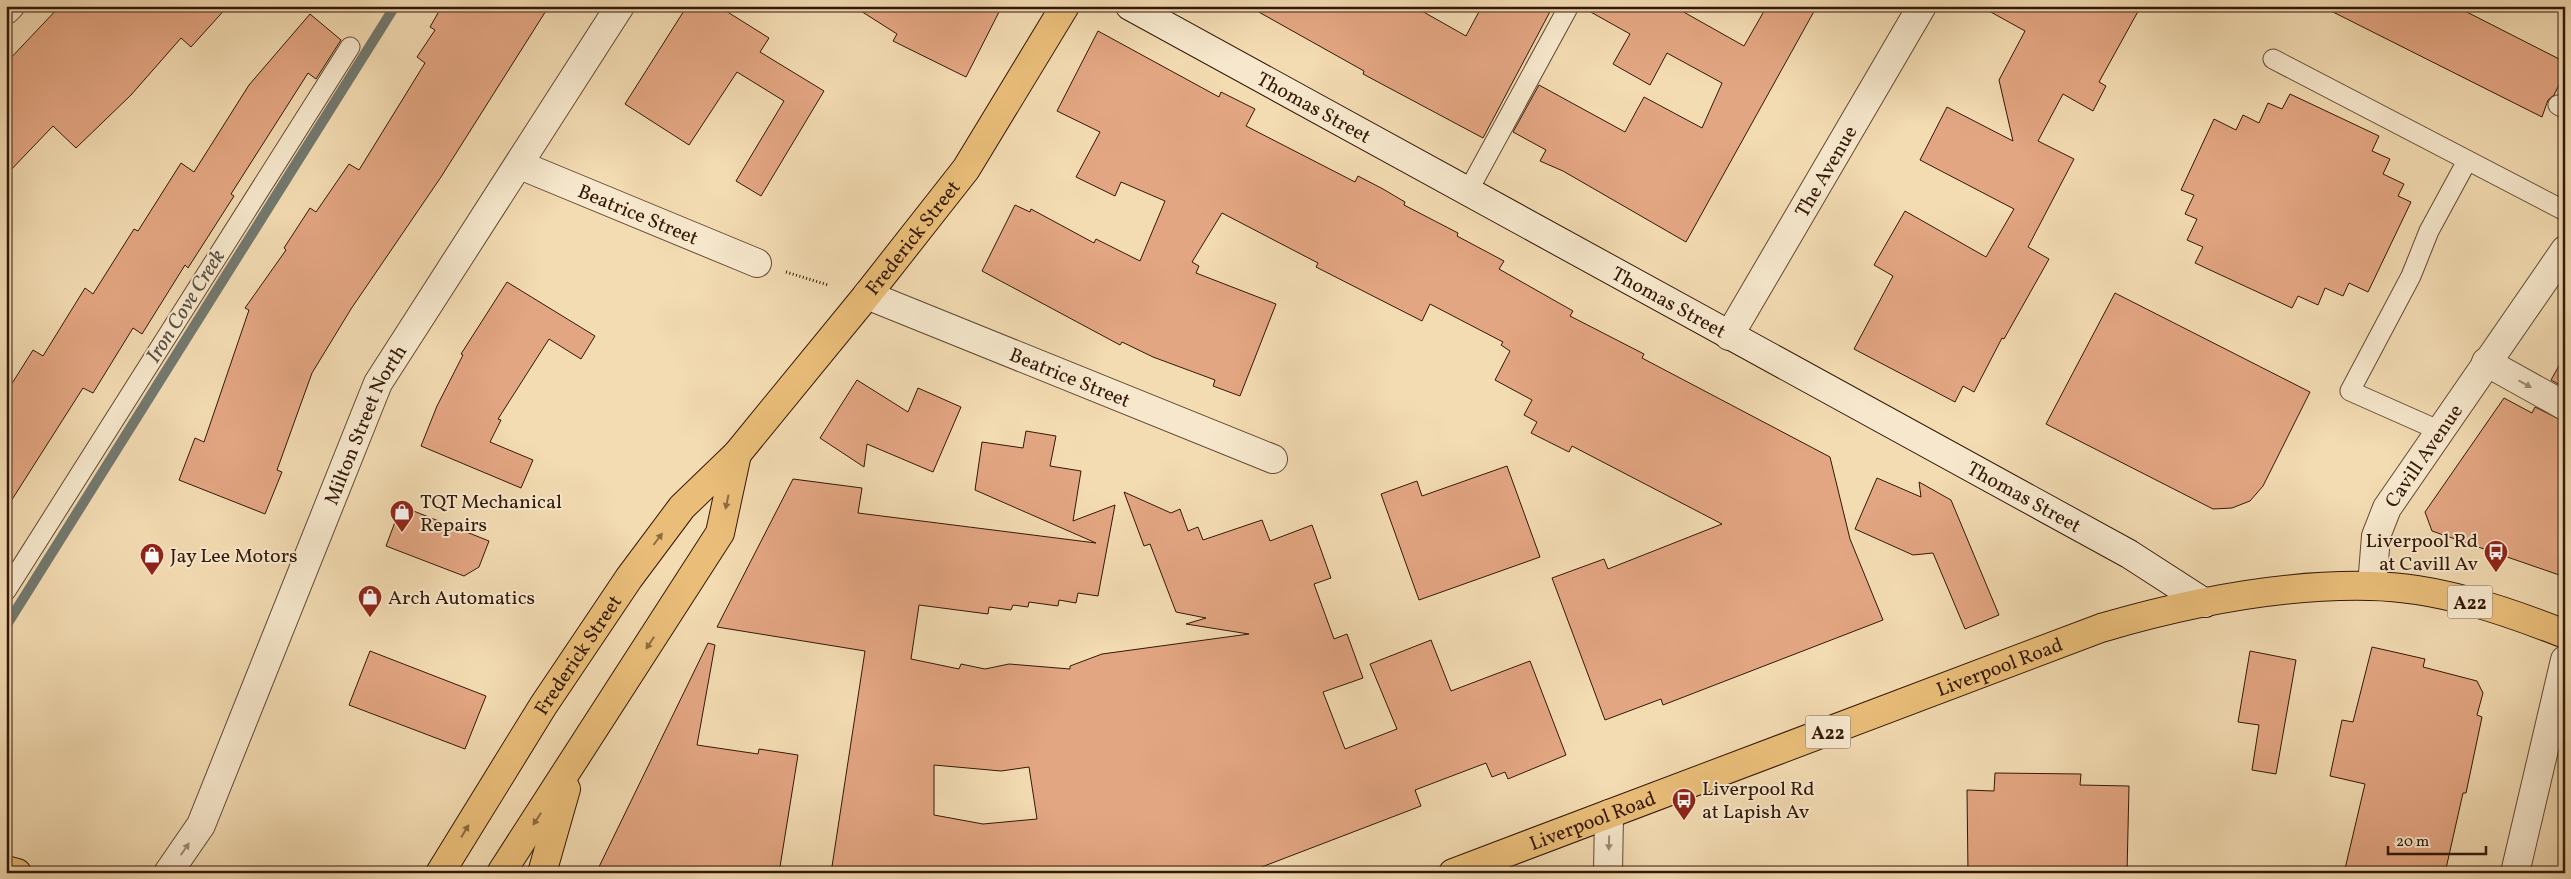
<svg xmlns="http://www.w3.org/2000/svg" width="2571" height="879" font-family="Vollkorn,serif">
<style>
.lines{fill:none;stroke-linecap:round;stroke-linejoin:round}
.stream{stroke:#737970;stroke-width:10}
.building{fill:#e3a682;stroke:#331808;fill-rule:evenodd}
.service-casing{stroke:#634932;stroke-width:21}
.minor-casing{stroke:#634932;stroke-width:30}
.secondary-casing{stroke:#331808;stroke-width:30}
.primary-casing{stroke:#331808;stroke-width:30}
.trunk-casing{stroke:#331808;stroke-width:30}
.path{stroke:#331808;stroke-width:3;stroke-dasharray:1 2.5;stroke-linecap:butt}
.service{stroke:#f7e8cd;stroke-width:19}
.minor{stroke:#f7e8cd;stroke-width:28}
.secondary{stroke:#f7e8cd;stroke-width:28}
.primary{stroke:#eabe79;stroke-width:28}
.trunk{stroke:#eabe79;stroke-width:28}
.oneway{fill:#9f8a74}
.oneway2{fill:#8e6b40}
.labels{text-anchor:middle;stroke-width:4;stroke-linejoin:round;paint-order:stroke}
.shield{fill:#f7e8cd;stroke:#6e5643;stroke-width:1}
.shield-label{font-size:19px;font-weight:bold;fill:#331808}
.street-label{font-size:20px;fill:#331808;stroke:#f7e8cd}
.poi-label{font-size:20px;fill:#331808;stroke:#f7e8cd;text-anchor:start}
.water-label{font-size:21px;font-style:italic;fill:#585045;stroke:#f7e8cd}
</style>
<rect width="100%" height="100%" fill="#f3dbb2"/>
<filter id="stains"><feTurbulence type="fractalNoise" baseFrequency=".004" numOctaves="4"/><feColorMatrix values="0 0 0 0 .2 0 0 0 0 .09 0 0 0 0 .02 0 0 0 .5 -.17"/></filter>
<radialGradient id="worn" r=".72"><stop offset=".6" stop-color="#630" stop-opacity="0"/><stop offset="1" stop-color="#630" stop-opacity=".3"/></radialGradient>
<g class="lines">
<!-- stream -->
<path class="stream" d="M 6,626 L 395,6"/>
</g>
<!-- building -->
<path class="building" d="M 60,6 L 228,6 L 191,47 L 181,38 L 131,95 L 76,148 L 53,126 L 6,175 L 6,63 Z
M 442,6 L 549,6 L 441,177 L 351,309 L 312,373 L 277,470 L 282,472 L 265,514 L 179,480 L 195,438 L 204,442 L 249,310 L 245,308 L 286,250 L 284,248 L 310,208 L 316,212 L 349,164 L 359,170 L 425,63 L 417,57 L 435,30 L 430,27 Z
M 687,6 L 718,6 L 769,38 L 760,52 L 824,91 L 761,196 L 736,181 L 784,101 L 737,72 L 689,145 L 625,104 Z
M 853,6 L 1002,6 L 966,77 L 893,41 L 897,34 Z
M 1248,6 L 1413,6 L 1466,36 L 1482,6 L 1553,6 L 1483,138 L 1363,74 L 1364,71 Z
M 1580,6 L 1673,6 L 1744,46 L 1767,6 L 1817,6 L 1686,242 L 1563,171 L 1540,161 L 1546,150 L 1513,132 L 1539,85 L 1625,132 L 1644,97 L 1702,128 L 1722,83 L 1667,53 L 1650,85 L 1613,64 L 1630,34 Z
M 1980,6 L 2141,6 L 2099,82 L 2106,86 L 2093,111 L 2063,94 L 2038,141 L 2074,159 L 2028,247 L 2049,259 L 2004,339 L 2002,338 L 1974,392 L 1963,386 L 1955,402 L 1854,349 L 1893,276 L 1874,265 L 1905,211 L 1986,257 L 2014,209 L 1920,160 L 1947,107 L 2013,141 L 1999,80 L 2025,31 Z
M 2321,6 L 2455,6 L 2565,62 L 2565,73 L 2554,95 L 2548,100 L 2542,117 Z
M 310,14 L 341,40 L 316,79 L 308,73 L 231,194 L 234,196 L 188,268 L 185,265 L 142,334 L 133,328 L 93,393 L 83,388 L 6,509 L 6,393 L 33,350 L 43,356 L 85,288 L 93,294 L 134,229 L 138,231 L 181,163 L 194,172 L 249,85 Z
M 1098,31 L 1219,97 L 1221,92 L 1255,109 L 1246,126 L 1355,182 L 1358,176 L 1383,189 L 1405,202 L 1404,205 L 1458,233 L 1457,236 L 1504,261 L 1499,269 L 1573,311 L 1570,316 L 1644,354 L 1642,358 L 1830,457 L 1850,539 L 1883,620 L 1663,705 L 1661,699 L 1605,720 L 1552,578 L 1604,559 L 1608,569 L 1722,524 L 1572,446 L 1569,452 L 1531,433 L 1537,422 L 1524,415 L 1532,400 L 1495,380 L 1510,351 L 1501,345 L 1503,342 L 1430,304 L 1422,321 L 1316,267 L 1318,263 L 1222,213 L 1192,262 L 1199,266 L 1196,273 L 1276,304 L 1240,396 L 1213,386 L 1215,380 L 1153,357 L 1122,342 L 1120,345 L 982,271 L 1015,205 L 1030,212 L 1031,209 L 1094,243 L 1096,239 L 1140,261 L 1165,201 L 1121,182 L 1115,196 L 1076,177 L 1100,132 L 1057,111 Z
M 2290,94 L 2379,136 L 2372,151 L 2390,159 L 2383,174 L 2404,184 L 2398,196 L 2411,202 L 2368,292 L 2349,283 L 2343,296 L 2325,288 L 2318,305 L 2298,296 L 2292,308 L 2195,263 L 2203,247 L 2187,240 L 2197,219 L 2185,214 L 2194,195 L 2181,190 L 2214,119 L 2236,130 L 2243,115 L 2259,123 L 2268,103 L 2282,109 Z
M 507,282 L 595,336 L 581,359 L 549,339 L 498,419 L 501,420 L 490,442 L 533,460 L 521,488 L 421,446 L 437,406 L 463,355 L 461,354 Z
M 2115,293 L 2310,392 L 2263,486 L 2250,501 L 2232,508 L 2213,509 L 2046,424 Z
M 2565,355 L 2565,388 L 2551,380 Z
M 857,380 L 908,412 L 918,388 L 961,407 L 933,472 L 867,444 L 864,467 L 820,438 Z
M 2504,398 L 2532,413 L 2535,407 L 2565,422 L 2565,577 L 2432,531 L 2425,512 Z
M 1026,431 L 1056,436 L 1050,466 L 1081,471 L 1073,521 L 1115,505 L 1098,596 L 1078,593 L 1076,603 L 1059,600 L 1058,606 L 1029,602 L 1028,607 L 1013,605 L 1011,610 L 989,607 L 988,614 L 919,605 L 911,659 L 959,669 L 961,664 L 985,669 L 1009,664 L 1070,669 L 1070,666 L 1102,654 L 1249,634 L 1186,624 L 1206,618 L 1176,612 L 1150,544 L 1144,546 L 1124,492 L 1171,513 L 1180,509 L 1188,531 L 1198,527 L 1203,540 L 1262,520 L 1270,541 L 1312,525 L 1331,578 L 1314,584 L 1334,639 L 1347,634 L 1363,678 L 1323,692 L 1345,749 L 1397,729 L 1370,664 L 1431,640 L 1451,691 L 1530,661 L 1566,755 L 1508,779 L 1505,772 L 1492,777 L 1486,763 L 1415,790 L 1421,806 L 1246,873 L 831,873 L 865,651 L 717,627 L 793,479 L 862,488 L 858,513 L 1096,543 L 975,490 L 982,442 L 1023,448 ZM 934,765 L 1001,771 L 1029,767 L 1037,819 L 983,824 L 934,815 Z
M 1507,466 L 1540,557 L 1419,600 L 1381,494 L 1417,481 L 1422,496 Z
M 1877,478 L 1921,497 L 1919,482 L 1951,500 L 1999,615 L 1965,629 L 1933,553 L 1913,555 L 1855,529 Z
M 401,506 L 489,541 L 479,567 L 464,576 L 386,546 Z
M 708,643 L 715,645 L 697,745 L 758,754 L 759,749 L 798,755 L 779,873 L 596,873 Z
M 2372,647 L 2425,659 L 2423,667 L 2477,681 L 2483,693 L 2477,715 L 2482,717 L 2466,793 L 2463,793 L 2445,873 L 2344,873 L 2365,784 L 2330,776 L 2342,720 L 2353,722 Z
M 370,651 L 486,696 L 465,749 L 349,705 Z
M 2250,651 L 2296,660 L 2276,774 L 2252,770 L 2259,725 L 2238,722 Z
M 1995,773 L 2081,774 L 2080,785 L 2129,786 L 2127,873 L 1968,873 L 1967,790 L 1994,791 Z"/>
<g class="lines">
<defs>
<path id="service" d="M 2273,59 L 2565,211
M 2558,105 L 2565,109
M 1467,193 L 1569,6
M 2438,430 L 2350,391 L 2411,276 L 2429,231 L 2467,161
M 6,591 L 350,47"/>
<g id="minor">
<path d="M 6,10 L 10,6"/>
<path id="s1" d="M 520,165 L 757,263"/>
<path id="s2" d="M 867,295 L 1273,459"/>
<path id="s3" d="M 1729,336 L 1922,6"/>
<path d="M 2486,362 L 2565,406"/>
<path id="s4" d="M 2372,586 L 2376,536 L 2387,508 L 2565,250"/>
<path id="s5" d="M 168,873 L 201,825 L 378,383 L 620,6"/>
<path d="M 1608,873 L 1609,814"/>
<path d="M 2515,873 L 2565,660"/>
</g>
<g id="secondary">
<path id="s6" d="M 1130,6 L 2129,554 L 2205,603"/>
</g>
<g id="primary">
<path id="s7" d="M 440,873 L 543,706 L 629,578 L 682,507 L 737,454 L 867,295 L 966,169 L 1065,6"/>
<path d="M 501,873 L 720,533 L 737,454"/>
<path d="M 542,873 L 566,789"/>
</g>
<g id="trunk">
<path d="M 6,870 L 17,873"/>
<path id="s8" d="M 1453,873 L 2101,628 C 2186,603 2280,584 2370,586 C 2437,587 2504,610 2565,634"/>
</g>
</defs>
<!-- service casing -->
<use href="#service" class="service-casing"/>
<!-- minor casing -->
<use href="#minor" class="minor-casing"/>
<!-- secondary casing -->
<use href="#secondary" class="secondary-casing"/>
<!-- primary casing -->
<use href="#primary" class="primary-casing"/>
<!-- trunk casing -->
<use href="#trunk" class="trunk-casing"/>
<!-- path -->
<path class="path" d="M 786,272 L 828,285"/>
<!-- service -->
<use href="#service" class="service"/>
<!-- minor -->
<use href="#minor" class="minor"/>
<!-- secondary -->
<use href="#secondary" class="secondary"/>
<!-- primary -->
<use href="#primary" class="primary"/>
<!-- trunk -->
<use href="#trunk" class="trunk"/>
</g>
<!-- one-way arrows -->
<defs><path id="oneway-solid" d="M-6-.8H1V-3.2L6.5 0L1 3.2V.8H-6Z" transform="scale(1.25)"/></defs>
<g class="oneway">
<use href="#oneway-solid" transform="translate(2525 384) rotate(29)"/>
<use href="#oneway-solid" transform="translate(1609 843) rotate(91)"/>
<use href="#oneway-solid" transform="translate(185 849) rotate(-55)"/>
</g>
<g class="oneway2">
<use href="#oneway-solid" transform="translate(727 502) rotate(102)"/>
<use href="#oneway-solid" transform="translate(658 539) rotate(-53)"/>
<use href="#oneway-solid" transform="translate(650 643) rotate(123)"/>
<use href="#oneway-solid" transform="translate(537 819) rotate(123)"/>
<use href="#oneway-solid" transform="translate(465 831) rotate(-59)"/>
</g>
<!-- icons -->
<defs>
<symbol id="shop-pin" viewBox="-11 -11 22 30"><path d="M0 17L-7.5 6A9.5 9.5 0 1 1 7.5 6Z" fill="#8f2418" stroke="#f7e8cd"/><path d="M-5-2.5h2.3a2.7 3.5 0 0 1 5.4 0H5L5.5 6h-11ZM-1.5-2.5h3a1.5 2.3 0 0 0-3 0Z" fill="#fff"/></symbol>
<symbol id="bus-pin" viewBox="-11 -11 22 30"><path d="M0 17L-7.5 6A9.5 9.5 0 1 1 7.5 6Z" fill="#8f2418" stroke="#f7e8cd"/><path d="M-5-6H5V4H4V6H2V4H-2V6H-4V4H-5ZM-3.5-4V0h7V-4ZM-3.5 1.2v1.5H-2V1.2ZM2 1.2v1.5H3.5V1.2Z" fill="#fff"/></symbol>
</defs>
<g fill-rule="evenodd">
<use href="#shop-pin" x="388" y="498" width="28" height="38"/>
<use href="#bus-pin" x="2482" y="538" width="28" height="38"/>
<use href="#shop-pin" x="138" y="541" width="28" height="38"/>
<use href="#shop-pin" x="356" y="583" width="28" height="38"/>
<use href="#bus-pin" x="1670" y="786" width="28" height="38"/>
</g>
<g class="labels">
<!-- shield labels -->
<g class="shield">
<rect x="2447.5" y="585.5" width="45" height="33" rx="4"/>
<rect x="1805.5" y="715.5" width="45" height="33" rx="4"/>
</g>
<g class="shield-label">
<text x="2470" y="609">A22</text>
<text x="1828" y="739">A22</text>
</g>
<!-- street labels -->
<g class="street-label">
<text dy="7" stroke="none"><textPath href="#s6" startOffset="210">Thomas Street</textPath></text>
<text dy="7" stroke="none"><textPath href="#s3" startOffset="191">The Avenue</textPath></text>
<text dy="7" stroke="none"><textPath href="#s1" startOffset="128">Beatrice Street</textPath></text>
<text dy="7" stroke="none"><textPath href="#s7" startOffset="794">Frederick Street</textPath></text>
<text dy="7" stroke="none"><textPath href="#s6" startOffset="615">Thomas Street</textPath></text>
<text dy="7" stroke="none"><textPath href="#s2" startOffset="219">Beatrice Street</textPath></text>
<text dy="7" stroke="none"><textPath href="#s5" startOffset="491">Milton Street North</textPath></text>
<text dy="7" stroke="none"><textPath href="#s4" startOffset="144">Cavill Avenue</textPath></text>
<text dy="7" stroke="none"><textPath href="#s6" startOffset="1020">Thomas Street</textPath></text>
<text dy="7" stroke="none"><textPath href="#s7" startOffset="258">Frederick Street</textPath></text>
<text dy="7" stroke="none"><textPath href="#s8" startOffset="584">Liverpool Road</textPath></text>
<text dy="7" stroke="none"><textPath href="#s8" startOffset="149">Liverpool Road</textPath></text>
</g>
<!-- poi labels -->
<g class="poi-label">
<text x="420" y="508">TQT Mechanical<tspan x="420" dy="23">Repairs</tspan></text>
<text x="2478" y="547" text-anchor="end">Liverpool Rd<tspan x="2478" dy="23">at Cavill Av</tspan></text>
<text x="170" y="562">Jay Lee Motors</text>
<text x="388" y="604">Arch Automatics</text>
<text x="1702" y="795">Liverpool Rd<tspan x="1702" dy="23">at Lapish Av</tspan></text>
</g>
<!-- water labels -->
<g class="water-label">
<text transform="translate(185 306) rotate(-58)" y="7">Iron Cove Creek</text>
</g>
</g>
<!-- margin -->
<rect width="2571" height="879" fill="none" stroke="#f3dbb2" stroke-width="25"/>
<rect x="8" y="8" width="2556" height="864" fill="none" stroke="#331808" stroke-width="2.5"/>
<rect x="12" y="12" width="2546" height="854" fill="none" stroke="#331808"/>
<!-- scale -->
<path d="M2388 846v8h98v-8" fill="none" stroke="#331808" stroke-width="2.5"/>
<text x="2396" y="846" font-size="15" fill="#331808" stroke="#f7e8cd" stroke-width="4" paint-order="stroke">20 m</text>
<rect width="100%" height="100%" filter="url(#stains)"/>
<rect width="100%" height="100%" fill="url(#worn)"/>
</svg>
